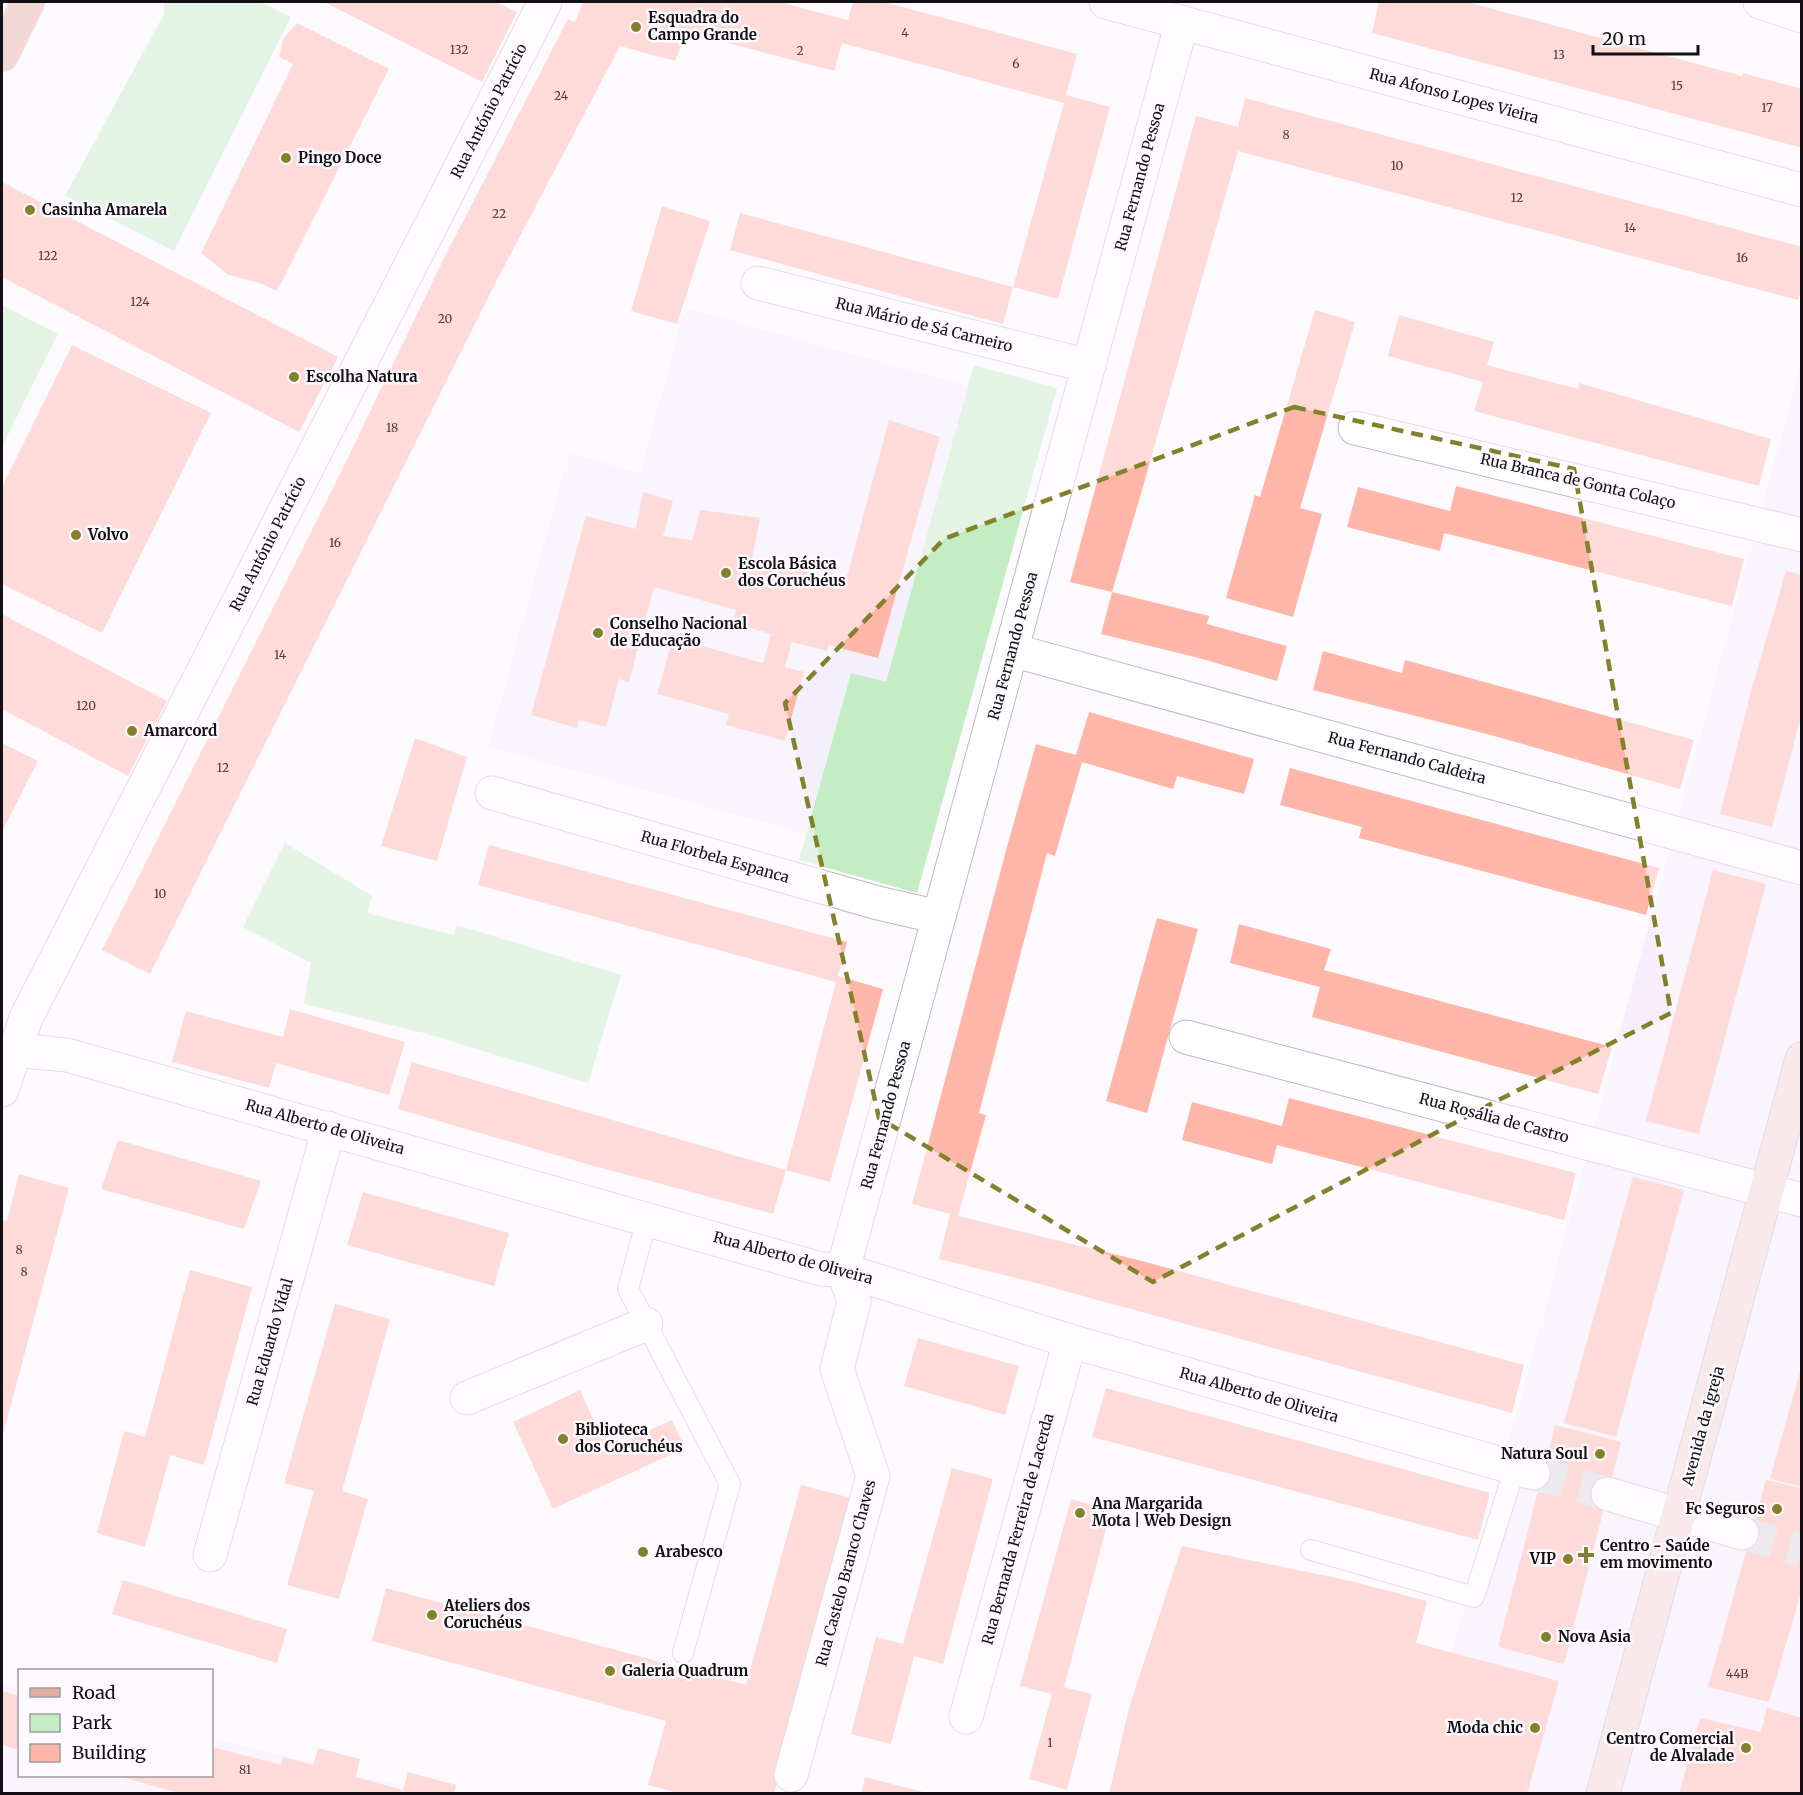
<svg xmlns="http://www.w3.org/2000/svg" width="1803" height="1795" font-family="Merriweather,serif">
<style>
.built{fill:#f6eefd}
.education{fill:#f3effc}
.green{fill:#c4edc3}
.building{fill:#feb6a8}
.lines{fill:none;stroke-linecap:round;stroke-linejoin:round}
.street-tunnel{stroke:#dad7dc;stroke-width:33;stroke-dasharray:33 16;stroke-linecap:butt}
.lane-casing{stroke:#bfb9c4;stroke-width:22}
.street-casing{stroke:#bfb9c4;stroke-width:35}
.secondary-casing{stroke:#bfb9c4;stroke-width:35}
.primary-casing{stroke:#d9d9d9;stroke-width:35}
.lane{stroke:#fff;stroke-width:20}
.street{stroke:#fff;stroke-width:33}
.secondary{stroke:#f3d6d0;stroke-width:33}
.primary{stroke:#e6aea1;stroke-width:33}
.marked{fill:none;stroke:#83812a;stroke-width:4.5;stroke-dasharray:12 8;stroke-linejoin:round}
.poi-dot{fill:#83812a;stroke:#fdfaff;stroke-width:2}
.labels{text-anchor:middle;stroke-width:5;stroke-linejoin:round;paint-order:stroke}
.number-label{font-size:12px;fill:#4d3a39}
.poi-label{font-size:15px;font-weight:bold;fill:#121014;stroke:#fdfaff;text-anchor:start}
.street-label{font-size:15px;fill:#121014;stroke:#fdfaff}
</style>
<rect width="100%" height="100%" fill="#fdfaff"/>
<!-- built -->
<path class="built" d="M 1801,363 L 1801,1793 L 1414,1793 Z
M 2,1685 L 19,1690 L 20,1776 L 212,1776 L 212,1738 L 431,1793 L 2,1793 Z"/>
<!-- education -->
<path class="education" d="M 685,308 L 969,386 L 886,682 L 851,673 L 806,834 L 488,747 L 569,453 L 640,473 Z"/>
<!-- green -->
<path class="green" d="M 164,2 L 260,2 L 291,17 L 174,251 L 65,196 L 164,14 Z
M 2,305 L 58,334 L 2,447 Z
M 974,365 L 1057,388 L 917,893 L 799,860 L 851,673 L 886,682 Z
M 285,843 L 372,896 L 367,913 L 454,935 L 457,925 L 621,975 L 588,1083 L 424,1033 L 304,1004 L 311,963 L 243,927 Z"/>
<!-- building -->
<path class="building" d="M 324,2 L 496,2 L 517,12 L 482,82 Z
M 583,2 L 779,2 L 848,20 L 853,2 L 884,2 L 1077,54 L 1066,95 L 1110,107 L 1058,299 L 1013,287 L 1064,103 L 842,43 L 834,71 L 686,32 L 675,61 L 620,46 L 496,282 L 150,974 L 102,950 L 339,476 L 445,256 L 568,19 L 575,22 Z
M 1379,2 L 1467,2 L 1742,76 L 1743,73 L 1802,89 L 1802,148 L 1372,33 Z
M 297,23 L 389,69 L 277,291 L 262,284 L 227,274 L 201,253 L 293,64 L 279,57 L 283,39 Z
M 1245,98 L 1802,247 L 1802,289 L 1798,300 L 1238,151 L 1140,497 L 1112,592 L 1070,582 L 1196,116 L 1238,127 Z
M 2,182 L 338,357 L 299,432 L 2,277 Z
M 662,206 L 710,221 L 677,324 L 631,311 Z
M 740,213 L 1013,287 L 1003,324 L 730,250 Z
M 1315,310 L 1355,322 L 1300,508 L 1322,514 L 1293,617 L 1226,598 L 1255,495 L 1260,497 Z
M 1399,315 L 1494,342 L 1487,365 L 1578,389 L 1579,383 L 1771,439 L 1759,486 L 1474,411 L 1483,382 L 1388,356 Z
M 72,345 L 211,413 L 102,633 L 2,584 L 2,487 Z
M 889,420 L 940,437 L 878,658 L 829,645 L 827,651 L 792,642 L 785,667 L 804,672 L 785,741 L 726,725 L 729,714 L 657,694 L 673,638 L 763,663 L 771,634 L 733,623 L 736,610 L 654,587 L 629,682 L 619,679 L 606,727 L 579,720 L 577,728 L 531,715 L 586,516 L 636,529 L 643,492 L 673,501 L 663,536 L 692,540 L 700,510 L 760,518 L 752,559 L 846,580 Z
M 1456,486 L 1744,559 L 1732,606 L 1444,533 L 1440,551 L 1347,527 L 1358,487 L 1450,511 Z
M 1786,571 L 1802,575 L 1802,712 L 1772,827 L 1720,814 L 1752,688 Z
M 1112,592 L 1209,616 L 1207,624 L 1287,646 L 1277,681 L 1199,658 L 1101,634 Z
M 2,614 L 167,701 L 128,776 L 2,709 Z
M 1323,651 L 1402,673 L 1405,660 L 1694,740 L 1680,789 L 1487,734 L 1313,690 Z
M 1089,712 L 1254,759 L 1244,794 L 1177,776 L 1173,789 L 1082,762 L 1055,856 L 1047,853 L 979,1113 L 986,1115 L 958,1216 L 1142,1261 L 1524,1365 L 1512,1413 L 1028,1281 L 939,1259 L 950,1214 L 912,1204 L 1008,843 L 1036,744 L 1076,755 Z
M 415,738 L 467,757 L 437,861 L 381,846 Z
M 2,743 L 38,761 L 2,832 Z
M 1290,768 L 1659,868 L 1646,915 L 1359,838 L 1362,827 L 1280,805 Z
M 489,845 L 847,942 L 838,976 L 883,989 L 830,1182 L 786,1170 L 773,1214 L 590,1165 L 398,1109 L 412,1062 L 786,1170 L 836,982 L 478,885 Z
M 1713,870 L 1766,884 L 1699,1134 L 1646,1121 Z
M 1157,918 L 1198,929 L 1147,1113 L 1106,1101 Z
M 1239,924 L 1331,949 L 1324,970 L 1612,1047 L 1598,1094 L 1312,1017 L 1320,987 L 1230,963 Z
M 290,1009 L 405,1042 L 389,1095 L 276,1063 L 269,1088 L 172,1062 L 186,1011 L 283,1037 Z
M 1289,1098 L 1576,1173 L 1564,1220 L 1277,1145 L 1272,1164 L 1182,1140 L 1192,1102 L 1282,1126 Z
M 118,1140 L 261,1181 L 244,1229 L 101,1189 Z
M 19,1174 L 69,1188 L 2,1438 L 2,1220 L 7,1221 Z
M 1633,1177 L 1684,1190 L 1616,1437 L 1564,1423 Z
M 363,1192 L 509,1233 L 494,1286 L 347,1245 Z
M 190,1270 L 252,1287 L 204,1465 L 170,1455 L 145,1547 L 97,1533 L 124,1431 L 145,1437 Z
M 335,1304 L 390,1319 L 342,1491 L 368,1499 L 339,1599 L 287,1585 L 314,1491 L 284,1483 Z
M 918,1338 L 1019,1366 L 1005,1415 L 904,1386 Z
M 1801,1368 L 1802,1369 L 1802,1487 L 1770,1479 Z
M 1106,1388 L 1490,1493 L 1478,1540 L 1092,1437 Z
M 580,1390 L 607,1450 L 672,1420 L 685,1448 L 553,1509 L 513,1422 Z
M 1555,1425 L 1621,1442 L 1564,1664 L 1498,1647 Z
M 952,1468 L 993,1479 L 943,1664 L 914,1656 L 891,1744 L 851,1734 L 876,1637 L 903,1644 Z
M 1766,1480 L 1802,1488 L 1802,1589 L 1769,1702 L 1708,1687 Z
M 801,1485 L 855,1499 L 774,1794 L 682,1794 L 648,1785 L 666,1721 L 372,1641 L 386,1588 L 746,1685 Z
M 1071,1499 L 1111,1510 L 1064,1687 L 1092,1694 L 1067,1790 L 1029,1779 L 1052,1694 L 1020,1686 Z
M 1182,1546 L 1351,1581 L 1427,1601 L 1416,1643 L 1559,1681 L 1527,1794 L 1109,1794 L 1129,1708 Z
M 123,1580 L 287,1629 L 277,1663 L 112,1614 Z
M 2,1691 L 20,1696 L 20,1750 L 2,1745 Z
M 1767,1708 L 1802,1718 L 1802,1794 L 1679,1794 L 1700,1718 L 1761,1732 Z
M 212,1747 L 281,1765 L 283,1757 L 313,1765 L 318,1748 L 360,1759 L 356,1777 L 403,1790 L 408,1772 L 456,1785 L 454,1794 L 182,1794 L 118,1776 L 212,1776 Z
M 865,1777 L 927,1793 L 927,1794 L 861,1794 Z"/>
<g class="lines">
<!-- street-tunnel -->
<path class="street-tunnel" d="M 1533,1473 L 1608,1494
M 1742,1533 L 1802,1550"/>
<defs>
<path id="lane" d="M 647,1219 L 628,1289 L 730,1484 L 683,1653
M 1311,1550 L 1474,1597 L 1515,1468"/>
<path id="street" d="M 1106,2 L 1802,190
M 1760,2 L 1802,16
M 758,283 L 1089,366
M 1355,428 L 1802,535
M 1012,650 L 1802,868
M 492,793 L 878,903 L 939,917
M 1186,1037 L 1802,1200
M 14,1050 L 67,1055 L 821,1269 L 843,1270 L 1070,1341 L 1533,1473
M 2,1090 L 26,1018 L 545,2
M 843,1270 L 1182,22
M 467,1398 L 646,1324
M 1608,1494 L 1742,1533
M 210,1555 L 329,1128
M 966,1717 L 1070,1341
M 791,1775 L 873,1476 L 837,1369 L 854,1301 L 843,1270"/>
<path id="secondary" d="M 1603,1794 L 1802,1059"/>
<path id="primary" d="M 2,55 L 28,2"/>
</defs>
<!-- lane casing -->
<use href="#lane" class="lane-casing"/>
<!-- street casing -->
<use href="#street" class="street-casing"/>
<!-- secondary casing -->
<use href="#secondary" class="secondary-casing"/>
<!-- primary casing -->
<use href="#primary" class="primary-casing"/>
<!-- lane -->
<use href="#lane" class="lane"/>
<!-- street -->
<use href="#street" class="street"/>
<!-- secondary -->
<use href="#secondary" class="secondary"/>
<!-- primary -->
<use href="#primary" class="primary"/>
</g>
<!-- marked area -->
<path d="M0 0H1803V1795H0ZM 1294,407 L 1574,469 L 1671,1013 L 1479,1110 L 1153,1282 L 879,1118 L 785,703 L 944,539 Z" fill="#fdfaff" fill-opacity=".55" fill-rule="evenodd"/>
<path class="marked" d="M 1294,407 L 1574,469 L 1671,1013 L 1479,1110 L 1153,1282 L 879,1118 L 785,703 L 944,539 Z"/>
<!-- markers -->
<g class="poi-dot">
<circle cx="636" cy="27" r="6"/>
<circle cx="286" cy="158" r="6"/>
<circle cx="30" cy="210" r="6"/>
<circle cx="294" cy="377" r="6"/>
<circle cx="76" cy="535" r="6"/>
<circle cx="726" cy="573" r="6"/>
<circle cx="598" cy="633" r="6"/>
<circle cx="132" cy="731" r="6"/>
<circle cx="563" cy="1439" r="6"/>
<circle cx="1600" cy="1454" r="6"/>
<circle cx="1777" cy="1509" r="6"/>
<circle cx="1080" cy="1513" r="6"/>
<circle cx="643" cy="1552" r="6"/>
<path d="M1583 1546h6v6h6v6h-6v6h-6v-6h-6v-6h6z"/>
<circle cx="1568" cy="1559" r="6"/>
<circle cx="432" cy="1615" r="6"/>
<circle cx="1546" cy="1637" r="6"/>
<circle cx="610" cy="1671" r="6"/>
<circle cx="1535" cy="1728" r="6"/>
<circle cx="1746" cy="1748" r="6"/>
</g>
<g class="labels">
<!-- number labels -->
<g class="number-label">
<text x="905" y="37">4</text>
<text x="459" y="54">132</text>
<text x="800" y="55">2</text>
<text x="1559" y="59">13</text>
<text x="1016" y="68">6</text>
<text x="1677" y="90">15</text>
<text x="561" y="100">24</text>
<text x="1767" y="112">17</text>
<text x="1286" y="139">8</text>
<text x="1397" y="170">10</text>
<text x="1517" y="202">12</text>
<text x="499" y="218">22</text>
<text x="1630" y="232">14</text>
<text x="48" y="260">122</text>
<text x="1742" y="262">16</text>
<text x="140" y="306">124</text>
<text x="445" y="323">20</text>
<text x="392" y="432">18</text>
<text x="335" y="547">16</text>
<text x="280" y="659">14</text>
<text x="86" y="710">120</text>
<text x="223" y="772">12</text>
<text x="160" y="898">10</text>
<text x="19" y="1254">8</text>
<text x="24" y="1276">8</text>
<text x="1737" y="1678">44B</text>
<text x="1050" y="1747">1</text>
<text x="245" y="1774">81</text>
</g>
<!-- poi labels -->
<g class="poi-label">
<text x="648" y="23">Esquadra do<tspan x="648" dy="17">Campo Grande</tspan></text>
<text x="298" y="163">Pingo Doce</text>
<text x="42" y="215">Casinha Amarela</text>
<text x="306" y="382">Escolha Natura</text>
<text x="88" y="540">Volvo</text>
<text x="738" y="569">Escola Básica<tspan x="738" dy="17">dos Coruchéus</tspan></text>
<text x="610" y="629">Conselho Nacional<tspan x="610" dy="17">de Educação</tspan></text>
<text x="144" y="736">Amarcord</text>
<text x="575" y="1435">Biblioteca<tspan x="575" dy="17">dos Coruchéus</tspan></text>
<text x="1588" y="1459" text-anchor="end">Natura Soul</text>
<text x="1092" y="1509">Ana Margarida<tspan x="1092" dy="17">Mota | Web Design</tspan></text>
<text x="1765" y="1514" text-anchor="end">Fc Seguros</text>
<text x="1600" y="1551">Centro - Saúde<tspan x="1600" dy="17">em movimento</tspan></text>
<text x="655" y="1557">Arabesco</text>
<text x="1556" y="1564" text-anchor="end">VIP</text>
<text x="444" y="1611">Ateliers dos<tspan x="444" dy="17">Coruchéus</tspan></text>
<text x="1558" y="1642">Nova Asia</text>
<text x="622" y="1676">Galeria Quadrum</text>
<text x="1523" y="1733" text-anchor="end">Moda chic</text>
<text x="1734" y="1744" text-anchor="end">Centro Comercial<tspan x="1734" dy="17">de Alvalade</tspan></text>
</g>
<!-- street labels -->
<g class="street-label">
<text transform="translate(1454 96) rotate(15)" y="5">Rua Afonso Lopes Vieira</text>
<text transform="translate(489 111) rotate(-63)" y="5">Rua António Patrício</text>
<text transform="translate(1140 177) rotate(-75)" y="5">Rua Fernando Pessoa</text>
<text transform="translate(924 325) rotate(14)" y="5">Rua Mário de Sá Carneiro</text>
<text transform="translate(1578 481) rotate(13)" y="5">Rua Branca de Gonta Colaço</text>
<text transform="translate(268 544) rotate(-63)" y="5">Rua António Patrício</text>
<text transform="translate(1013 646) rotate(-75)" y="5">Rua Fernando Pessoa</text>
<text transform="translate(1407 758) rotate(15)" y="5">Rua Fernando Caldeira</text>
<text transform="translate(715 857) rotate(16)" y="5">Rua Florbela Espanca</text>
<text transform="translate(886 1115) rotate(-75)" y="5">Rua Fernando Pessoa</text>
<text transform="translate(1494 1118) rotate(15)" y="5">Rua Rosália de Castro</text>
<text transform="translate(325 1127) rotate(16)" y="5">Rua Alberto de Oliveira</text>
<text transform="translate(793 1258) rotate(15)" y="5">Rua Alberto de Oliveira</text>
<text transform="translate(270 1342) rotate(-74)" y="5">Rua Eduardo Vidal</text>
<text transform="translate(1259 1395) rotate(16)" y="5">Rua Alberto de Oliveira</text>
<text transform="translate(1703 1426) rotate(-75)" y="5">Avenida da Igreja</text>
<text transform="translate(1018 1529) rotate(-75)" y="5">Rua Bernarda Ferreira de Lacerda</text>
<text transform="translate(846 1573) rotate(-75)" y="5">Rua Castelo Branco Chaves</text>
</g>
</g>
<!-- border -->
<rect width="1803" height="1795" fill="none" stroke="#121014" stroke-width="6"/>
<!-- legend -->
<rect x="18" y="1669" width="195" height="108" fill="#fdfaff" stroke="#9f9ca1" stroke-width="1.5"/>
<rect x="30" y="1688" width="30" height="9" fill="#e6aea1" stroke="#9f9ca1" stroke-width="1.5"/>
<text x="72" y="1699" font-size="18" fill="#121014">Road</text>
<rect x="30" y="1714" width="30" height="18" fill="#c4edc3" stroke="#9f9ca1" stroke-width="1.5"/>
<text x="72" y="1729" font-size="18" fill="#121014">Park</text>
<rect x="30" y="1744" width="30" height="18" fill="#feb6a8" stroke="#9f9ca1" stroke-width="1.5"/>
<text x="72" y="1759" font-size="18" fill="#121014">Building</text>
<!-- scale -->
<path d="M1593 45v9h105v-9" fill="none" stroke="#121014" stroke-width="3"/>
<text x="1602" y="45" font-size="18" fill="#121014" stroke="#fdfaff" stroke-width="4.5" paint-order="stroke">20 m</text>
</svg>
